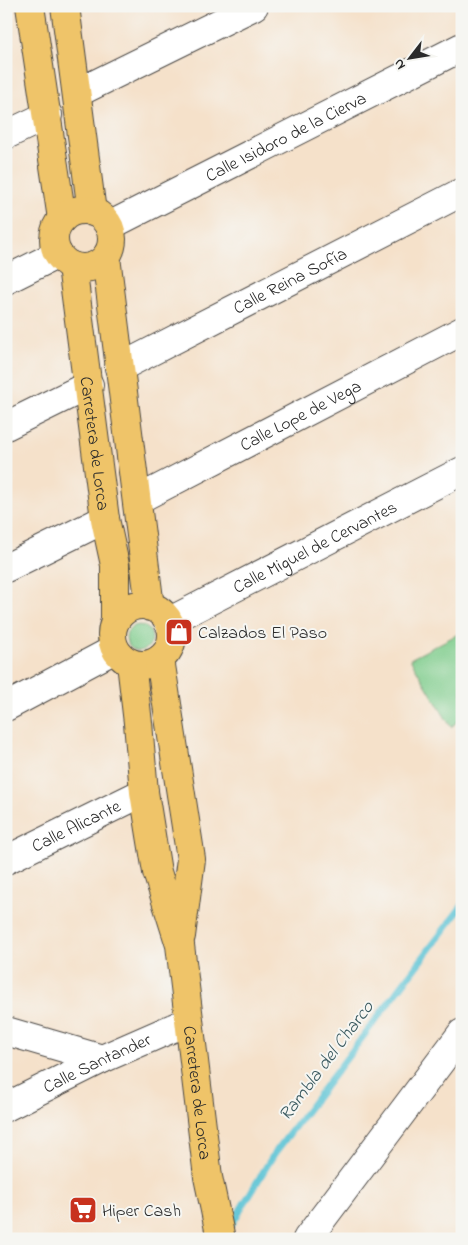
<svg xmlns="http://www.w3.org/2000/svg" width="468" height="1245" font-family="'Indie Flower',sans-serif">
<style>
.green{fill:#7ecc8b;stroke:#547c5b}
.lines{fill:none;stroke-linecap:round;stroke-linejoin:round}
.stream{stroke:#58c2d4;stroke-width:7}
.minor-casing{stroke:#494643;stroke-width:30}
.major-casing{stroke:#494643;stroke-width:30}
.minor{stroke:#fff;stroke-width:28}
.major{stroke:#efc469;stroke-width:28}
.labels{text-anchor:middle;stroke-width:4;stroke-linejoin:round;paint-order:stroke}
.street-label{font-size:18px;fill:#2b2b2b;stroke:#f6f6f2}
.poi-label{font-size:18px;fill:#2b2b2b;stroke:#f6f6f2;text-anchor:start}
.water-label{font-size:19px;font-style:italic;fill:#38585e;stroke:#f6f6f2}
</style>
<rect width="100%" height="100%" fill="#f6f6f2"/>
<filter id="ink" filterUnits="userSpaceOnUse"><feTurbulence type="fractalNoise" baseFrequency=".02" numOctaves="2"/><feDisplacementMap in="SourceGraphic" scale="10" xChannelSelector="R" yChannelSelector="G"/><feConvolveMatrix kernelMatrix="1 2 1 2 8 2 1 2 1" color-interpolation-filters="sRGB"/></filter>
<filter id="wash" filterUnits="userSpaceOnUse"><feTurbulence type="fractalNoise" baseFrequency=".0096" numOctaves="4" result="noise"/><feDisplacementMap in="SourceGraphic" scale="20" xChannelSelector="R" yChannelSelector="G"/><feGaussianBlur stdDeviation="1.12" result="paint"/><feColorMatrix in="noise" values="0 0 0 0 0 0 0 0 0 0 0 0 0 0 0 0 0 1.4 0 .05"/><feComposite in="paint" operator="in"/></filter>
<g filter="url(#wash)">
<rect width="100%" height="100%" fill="#f5e1ca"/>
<!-- green -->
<path class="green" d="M126 638a13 13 0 1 1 26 0a13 13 0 1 1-26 0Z
M 462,632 L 462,718 L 451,727 L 410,659 Z"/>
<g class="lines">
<!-- stream -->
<path class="stream" d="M 227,1232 L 274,1154 L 462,906"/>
</g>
</g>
<g filter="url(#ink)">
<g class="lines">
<defs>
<g id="minor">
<path d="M 77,93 L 254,6"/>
<path d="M 6,135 L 48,115"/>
<path id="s1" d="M 109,226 L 462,47"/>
<path d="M 6,280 L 58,254"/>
<path id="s2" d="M 119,368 L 462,192"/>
<path d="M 6,426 L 89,385"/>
<path id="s3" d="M 137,500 L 462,331"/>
<path d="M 6,568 L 105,519"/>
<path id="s4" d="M 168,622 L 462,471"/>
<path d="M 6,707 L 115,649"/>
<path id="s5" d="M 6,860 L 144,792"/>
<path d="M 6,1031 L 102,1059"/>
<path id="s6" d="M 6,1107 L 102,1059 L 189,1021"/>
<path d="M 307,1239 L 462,1033"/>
</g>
<g id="major">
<path d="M 30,6 L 62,219"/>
<path d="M 65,6 L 92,212"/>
<circle cx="83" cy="239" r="29"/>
<path d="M 106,257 L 150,607"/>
<path id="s7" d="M 72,266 L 105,519 L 115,565 L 115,621"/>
<circle cx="142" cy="635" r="30"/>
<path d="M 160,659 L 191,859 L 181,936"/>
<path id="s8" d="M 131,663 L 138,723 L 144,792 L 157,872 L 180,945 L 208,1177 L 221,1239"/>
</g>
</defs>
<!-- minor casing -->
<use href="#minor" class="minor-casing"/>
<!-- major casing -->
<use href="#major" class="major-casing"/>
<!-- minor -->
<use href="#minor" class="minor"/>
<!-- major -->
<use href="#major" class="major"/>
</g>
</g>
<!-- icons -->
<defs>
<symbol id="shop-square" viewBox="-11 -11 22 22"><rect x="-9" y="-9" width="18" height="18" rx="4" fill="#c8321e" stroke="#f6f6f2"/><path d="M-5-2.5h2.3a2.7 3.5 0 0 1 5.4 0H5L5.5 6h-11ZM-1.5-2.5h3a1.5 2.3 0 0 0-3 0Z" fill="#fff"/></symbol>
<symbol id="supermarket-square" viewBox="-11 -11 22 22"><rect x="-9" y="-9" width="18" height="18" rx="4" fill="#c8321e" stroke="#f6f6f2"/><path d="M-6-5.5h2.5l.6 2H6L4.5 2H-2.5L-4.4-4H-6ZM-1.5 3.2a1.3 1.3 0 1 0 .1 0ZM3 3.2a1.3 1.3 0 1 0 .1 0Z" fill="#fff"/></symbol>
</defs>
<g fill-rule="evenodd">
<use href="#shop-square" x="163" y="616" width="32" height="32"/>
<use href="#supermarket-square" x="67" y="1194" width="32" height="32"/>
</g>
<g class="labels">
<!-- street labels -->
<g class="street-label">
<text dy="6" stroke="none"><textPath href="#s1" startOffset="198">Calle Isidoro de la Cierva</textPath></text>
<text dy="6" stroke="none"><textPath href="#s2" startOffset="192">Calle Reina Sofía</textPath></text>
<text dy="6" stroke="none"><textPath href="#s3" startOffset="184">Calle Lope de Vega</textPath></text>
<text dy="6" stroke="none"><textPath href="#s7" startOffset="179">Carretera de Lorca</textPath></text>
<text dy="6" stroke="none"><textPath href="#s4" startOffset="165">Calle Miguel de Cervantes</textPath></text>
<text dy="6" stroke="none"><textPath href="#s5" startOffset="78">Calle Alicante</textPath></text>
<text dy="6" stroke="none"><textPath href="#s6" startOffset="101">Calle Santander</textPath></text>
<text dy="6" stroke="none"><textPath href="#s8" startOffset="436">Carretera de Lorca</textPath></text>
</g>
<!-- poi labels -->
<g class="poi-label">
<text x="198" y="638">Calzados El Paso</text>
<text x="102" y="1216">Hiper Cash</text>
</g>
<!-- water labels -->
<g class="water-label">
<text transform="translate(325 1060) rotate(-53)" y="7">Rambla del Charco</text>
</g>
</g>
<!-- margin -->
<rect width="468" height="1245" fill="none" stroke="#f6f6f2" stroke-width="25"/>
<!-- north arrow -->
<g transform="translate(410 58) rotate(239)" stroke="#f6f6f2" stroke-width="4" paint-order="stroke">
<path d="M0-4L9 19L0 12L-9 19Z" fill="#2b2b2b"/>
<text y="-8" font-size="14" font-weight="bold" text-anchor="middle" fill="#2b2b2b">N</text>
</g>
</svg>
